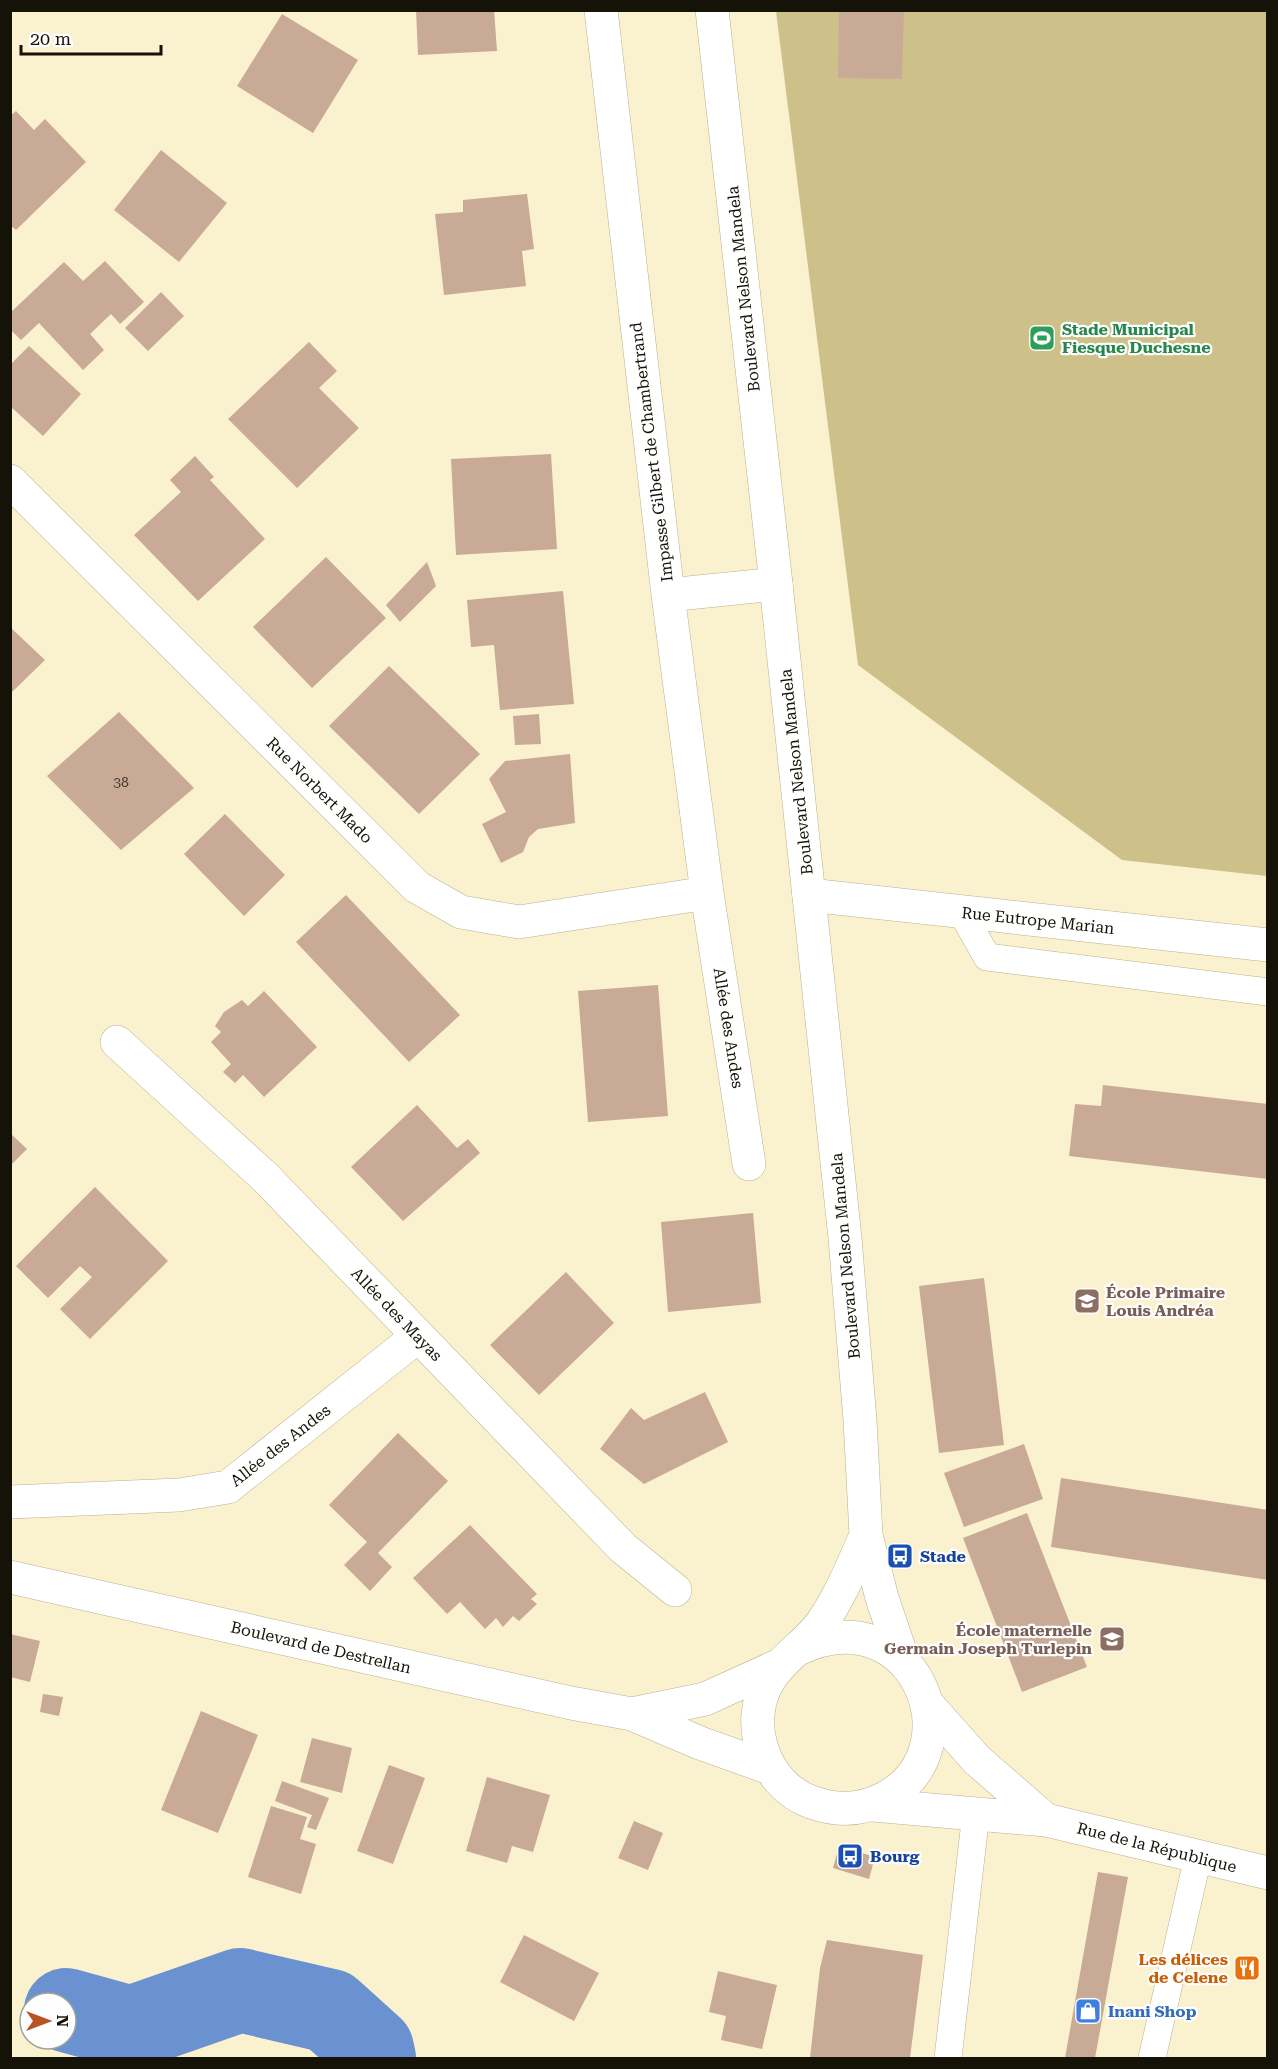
<svg xmlns="http://www.w3.org/2000/svg" width="1278" height="2069" font-family="'Roboto Serif',serif">
<style>
.green{fill:#cec089}
.lines{fill:none;stroke-linecap:round;stroke-linejoin:round}
.river{stroke:#6b92d0;stroke-width:84}
.building{fill:#c8aa96}
.service-casing{stroke:#b9b191;stroke-width:28}
.minor-casing{stroke:#b9b191;stroke-width:34}
.tertiary-casing{stroke:#b9b191;stroke-width:34}
.primary-casing{stroke:#b9b191;stroke-width:34}
.service{stroke:#fff;stroke-width:27}
.minor{stroke:#fff;stroke-width:33}
.tertiary{stroke:#fff;stroke-width:33}
.primary{stroke:#fff;stroke-width:33}
.labels{text-anchor:middle;stroke-width:4.5;stroke-linejoin:round;paint-order:stroke}
.number-label{font-size:14px;fill:#42382b}
.street-label{font-size:16px;fill:#151207;stroke:#fefefe}
.leisure-label{font-size:16px;font-weight:bold;fill:#27864d;stroke:#fefefe;text-anchor:start}
.education-label{font-size:16px;font-weight:bold;fill:#785e54;stroke:#fefefe;text-anchor:start}
.transit-label{font-size:16px;font-weight:bold;fill:#164399;stroke:#fefefe;text-anchor:start}
.food-label{font-size:16px;font-weight:bold;fill:#c56008;stroke:#fefefe;text-anchor:end}
.shop-label{font-size:16px;font-weight:bold;fill:#366cbe;stroke:#fefefe;text-anchor:start}
</style>
<rect width="100%" height="100%" fill="#faf1cf"/>
<!-- green -->
<path class="green" d="M 776,11 L 1267,11 L 1267,876 L 1122,860 L 858,665 Z"/>
<g class="lines">
<!-- river -->
<path class="river" d="M 66,2010 L 131,2028 L 240,1990 L 330,2011 L 372,2049 L 374,2058"/>
</g>
<!-- building -->
<path class="building" d="M 416,10 L 494,10 L 497,51 L 418,55 Z
M 839,10 L 904,10 L 902,79 L 838,78 Z
M 282,14 L 358,60 L 313,133 L 237,86 Z
M 16,111 L 34,130 L 45,119 L 86,162 L 16,230 L 10,225 L 10,116 Z
M 161,150 L 227,203 L 179,262 L 114,210 Z
M 527,194 L 534,249 L 522,251 L 526,286 L 444,295 L 435,214 L 463,212 L 463,200 Z
M 105,261 L 144,302 L 120,324 L 111,314 L 90,334 L 104,350 L 83,370 L 39,323 L 21,340 L 10,329 L 10,313 L 64,262 L 83,281 Z
M 161,292 L 184,316 L 148,351 L 125,328 Z
M 309,342 L 337,371 L 319,388 L 359,428 L 297,488 L 228,419 Z
M 29,346 L 81,394 L 43,436 L 10,406 L 10,365 Z
M 551,454 L 557,549 L 456,555 L 451,459 Z
M 195,456 L 214,477 L 210,480 L 265,539 L 198,601 L 134,535 L 181,492 L 170,480 Z
M 326,557 L 386,618 L 312,688 L 253,627 Z
M 427,562 L 436,586 L 400,622 L 386,605 Z
M 563,591 L 574,704 L 500,710 L 494,645 L 471,647 L 467,600 Z
M 10,627 L 45,660 L 10,694 Z
M 389,666 L 480,754 L 419,814 L 329,726 Z
M 119,712 L 194,788 L 121,850 L 47,776 Z
M 539,714 L 541,744 L 515,745 L 513,716 Z
M 570,754 L 575,823 L 538,829 L 529,837 L 523,852 L 501,863 L 482,824 L 506,812 L 489,779 L 505,761 Z
M 225,814 L 285,875 L 244,916 L 184,854 Z
M 346,895 L 460,1015 L 409,1062 L 296,942 Z
M 658,985 L 668,1116 L 588,1122 L 578,991 Z
M 264,991 L 317,1047 L 264,1097 L 243,1075 L 235,1083 L 223,1072 L 231,1064 L 211,1042 L 221,1032 L 215,1026 L 224,1012 L 242,1000 L 248,1006 Z
M 1103,1085 L 1268,1104 L 1268,1179 L 1069,1156 L 1075,1104 L 1101,1106 Z
M 417,1105 L 457,1148 L 468,1139 L 480,1153 L 403,1221 L 351,1167 Z
M 10,1133 L 27,1149 L 10,1166 Z
M 95,1187 L 168,1261 L 90,1339 L 60,1309 L 92,1277 L 80,1266 L 48,1298 L 16,1266 Z
M 753,1213 L 761,1303 L 668,1312 L 661,1222 Z
M 566,1272 L 614,1323 L 539,1395 L 490,1345 Z
M 984,1278 L 1004,1445 L 939,1453 L 919,1286 Z
M 705,1392 L 728,1442 L 644,1484 L 600,1449 L 631,1408 L 644,1420 Z
M 398,1433 L 448,1481 L 378,1553 L 392,1567 L 370,1591 L 344,1565 L 367,1542 L 329,1505 Z
M 1024,1444 L 1043,1499 L 964,1527 L 944,1473 Z
M 1061,1478 L 1268,1510 L 1268,1580 L 1051,1547 Z
M 1027,1513 L 1087,1667 L 1022,1692 L 963,1538 Z
M 470,1525 L 537,1594 L 531,1599 L 537,1604 L 519,1621 L 513,1616 L 503,1627 L 496,1618 L 485,1629 L 460,1602 L 447,1614 L 413,1578 Z
M 10,1634 L 40,1641 L 30,1682 L 10,1677 Z
M 43,1694 L 63,1697 L 59,1716 L 40,1712 Z
M 201,1711 L 258,1735 L 218,1833 L 161,1810 Z
M 312,1738 L 352,1748 L 342,1793 L 300,1782 Z
M 389,1765 L 425,1778 L 393,1864 L 357,1851 Z
M 487,1777 L 550,1795 L 533,1852 L 512,1846 L 507,1863 L 466,1851 Z
M 282,1781 L 329,1798 L 316,1830 L 307,1827 L 312,1815 L 275,1801 Z
M 271,1806 L 307,1817 L 300,1839 L 316,1844 L 301,1894 L 248,1877 Z
M 634,1821 L 663,1833 L 648,1870 L 618,1858 Z
M 839,1846 L 875,1857 L 869,1879 L 833,1868 Z
M 1098,1872 L 1128,1877 L 1095,2058 L 1065,2058 Z
M 524,1935 L 599,1973 L 574,2021 L 500,1982 Z
M 827,1940 L 923,1955 L 910,2058 L 810,2058 L 820,1968 Z
M 718,1971 L 777,1985 L 762,2049 L 721,2040 L 726,2016 L 709,2012 Z"/>
<g class="lines">
<defs>
<path id="service" d="M 961,911 L 987,957 L 1268,992
M 948,2058 L 976,1813
M 1152,2058 L 1198,1857"/>
<path id="minor" d="M 601,10 L 668,595 L 707,893 L 749,1164
M 10,481 L 417,887 L 461,912 L 519,922 L 707,893
M 668,595 L 776,584
M 117,1042 L 265,1177 L 623,1548 L 675,1590
M 10,1502 L 179,1495 L 228,1487 L 418,1336"/>
<path id="tertiary" d="M 809,895 L 1268,945
M 928,1705 L 977,1760 L 1046,1820
M 873,1805 L 1046,1820 L 1268,1873"/>
<path id="primary" d="M 712,10 L 776,584 L 845,1238 L 860,1420 L 866,1535 L 882,1598 L 903,1660
M 10,1577 L 571,1703 L 632,1714 L 700,1743 L 770,1768
M 796,1650 C 912,1592 978,1748 885,1798 C 861,1811 836,1811 811,1802 C 764,1785 743,1723 769,1680 C 782,1658 806,1645 821,1624 C 840,1597 853,1565 866,1535
M 632,1714 L 705,1699 L 780,1665"/>
</defs>
<!-- service casing -->
<use href="#service" class="service-casing"/>
<!-- minor casing -->
<use href="#minor" class="minor-casing"/>
<!-- tertiary casing -->
<use href="#tertiary" class="tertiary-casing"/>
<!-- primary casing -->
<use href="#primary" class="primary-casing"/>
<!-- service -->
<use href="#service" class="service"/>
<!-- minor -->
<use href="#minor" class="minor"/>
<!-- tertiary -->
<use href="#tertiary" class="tertiary"/>
<!-- primary -->
<use href="#primary" class="primary"/>
</g>
<!-- icons -->
<defs>
<symbol id="stadium-square" viewBox="-11 -11 22 22"><rect x="-9" y="-9" width="18" height="18" rx="4" fill="#2e9e5b" stroke="#fefefe"/><path d="M0-5a6.5 5 0 1 0 0 10a6.5 5 0 1 0 0-10ZM-3.5-1.8h7v3.6h-7Z" fill="#fff"/></symbol>
<symbol id="school-square" viewBox="-11 -11 22 22"><rect x="-9" y="-9" width="18" height="18" rx="4" fill="#8d6e63" stroke="#fefefe"/><path d="M0-5L7-2L0 1L-7-2ZM-4 1L0 2.5L4 1V4Q0 6-4 4Z" fill="#fff"/></symbol>
<symbol id="bus-square" viewBox="-11 -11 22 22"><rect x="-9" y="-9" width="18" height="18" rx="4" fill="#1a4fb4" stroke="#fefefe"/><path d="M-5-6H5V4H4V6H2V4H-2V6H-4V4H-5ZM-3.5-4V0h7V-4ZM-3.5 1.2v1.5H-2V1.2ZM2 1.2v1.5H3.5V1.2Z" fill="#fff"/></symbol>
<symbol id="restaurant-square" viewBox="-11 -11 22 22"><rect x="-9" y="-9" width="18" height="18" rx="4" fill="#e8710a" stroke="#fefefe"/><path d="M-5-6h1v4h1v-4h1v4h1v-4h1v5L-1.5 .5V6h-2V.5L-5-1ZM5-6V6H3V1.5H1.5Q1.5-4 5-6Z" fill="#fff"/></symbol>
<symbol id="shop-square" viewBox="-11 -11 22 22"><rect x="-9" y="-9" width="18" height="18" rx="4" fill="#3f7fe0" stroke="#fefefe"/><path d="M-5-2.5h2.3a2.7 3.5 0 0 1 5.4 0H5L5.5 6h-11ZM-1.5-2.5h3a1.5 2.3 0 0 0-3 0Z" fill="#fff"/></symbol>
</defs>
<g fill-rule="evenodd">
<use href="#stadium-square" x="1027" y="323" width="30" height="30"/>
<use href="#school-square" x="1072" y="1286" width="30" height="30"/>
<use href="#bus-square" x="885" y="1541" width="30" height="30"/>
<use href="#school-square" x="1097" y="1624" width="30" height="30"/>
<use href="#bus-square" x="835" y="1841" width="30" height="30"/>
<use href="#restaurant-square" x="1232" y="1953" width="30" height="30"/>
<use href="#shop-square" x="1073" y="1996" width="30" height="30"/>
</g>
<g class="labels">
<!-- number labels -->
<g class="number-label">
<text x="121" y="787">38</text>
</g>
<!-- street labels -->
<g class="street-label">
<text transform="translate(743 289) rotate(-96)" y="6">Boulevard Nelson Mandela</text>
<text transform="translate(651 452) rotate(-97)" y="6">Impasse Gilbert de Chambertrand</text>
<text transform="translate(796 772) rotate(-96)" y="6">Boulevard Nelson Mandela</text>
<text transform="translate(320 790) rotate(45)" y="6">Rue Norbert Mado</text>
<text transform="translate(1038 920) rotate(6)" y="6">Rue Eutrope Marian</text>
<text transform="translate(729 1028) rotate(81)" y="6">Allée des Andes</text>
<text transform="translate(845 1256) rotate(-95)" y="6">Boulevard Nelson Mandela</text>
<text transform="translate(397 1314) rotate(46)" y="6">Allée des Mayas</text>
<text transform="translate(280 1445) rotate(-38)" y="6">Allée des Andes</text>
<text transform="translate(321 1647) rotate(13)" y="6">Boulevard de Destrellan</text>
<text transform="translate(1157 1847) rotate(14)" y="6">Rue de la République</text>
</g>
<!-- leisure labels -->
<g class="leisure-label">
<text x="1062" y="335">Stade Municipal<tspan x="1062" dy="18">Fiesque Duchesne</tspan></text>
</g>
<!-- education labels -->
<g class="education-label">
<text x="1106" y="1298">École Primaire<tspan x="1106" dy="18">Louis Andréa</tspan></text>
<text x="1092" y="1636" text-anchor="end">École maternelle<tspan x="1092" dy="18">Germain Joseph Turlepin</tspan></text>
</g>
<!-- transit labels -->
<g class="transit-label">
<text x="920" y="1562">Stade</text>
<text x="870" y="1862">Bourg</text>
</g>
<!-- food labels -->
<g class="food-label">
<text x="1228" y="1965">Les délices<tspan x="1228" dy="18">de Celene</tspan></text>
</g>
<!-- shop labels -->
<g class="shop-label">
<text x="1108" y="2017">Inani Shop</text>
</g>
</g>
<!-- border -->
<rect width="1278" height="2069" fill="none" stroke="#151207" stroke-width="24"/>
<!-- north arrow -->
<g transform="translate(48 2021) rotate(90)"><circle r="28" fill="#fefefe" stroke="#a1a09b" stroke-width="1.5"/>
<path d="M0-4.5L10 22L0 15L-10 22Z" fill="#b85420"/>
<text y="-9" font-size="16" font-weight="bold" text-anchor="middle" fill="#151207">N</text>
</g>
<!-- scale -->
<path d="M21 45v9h140v-9" fill="none" stroke="#151207" stroke-width="3"/>
<text x="30" y="45" font-size="18" fill="#151207" stroke="#fefefe" stroke-width="4.5" paint-order="stroke">20 m</text>
</svg>
